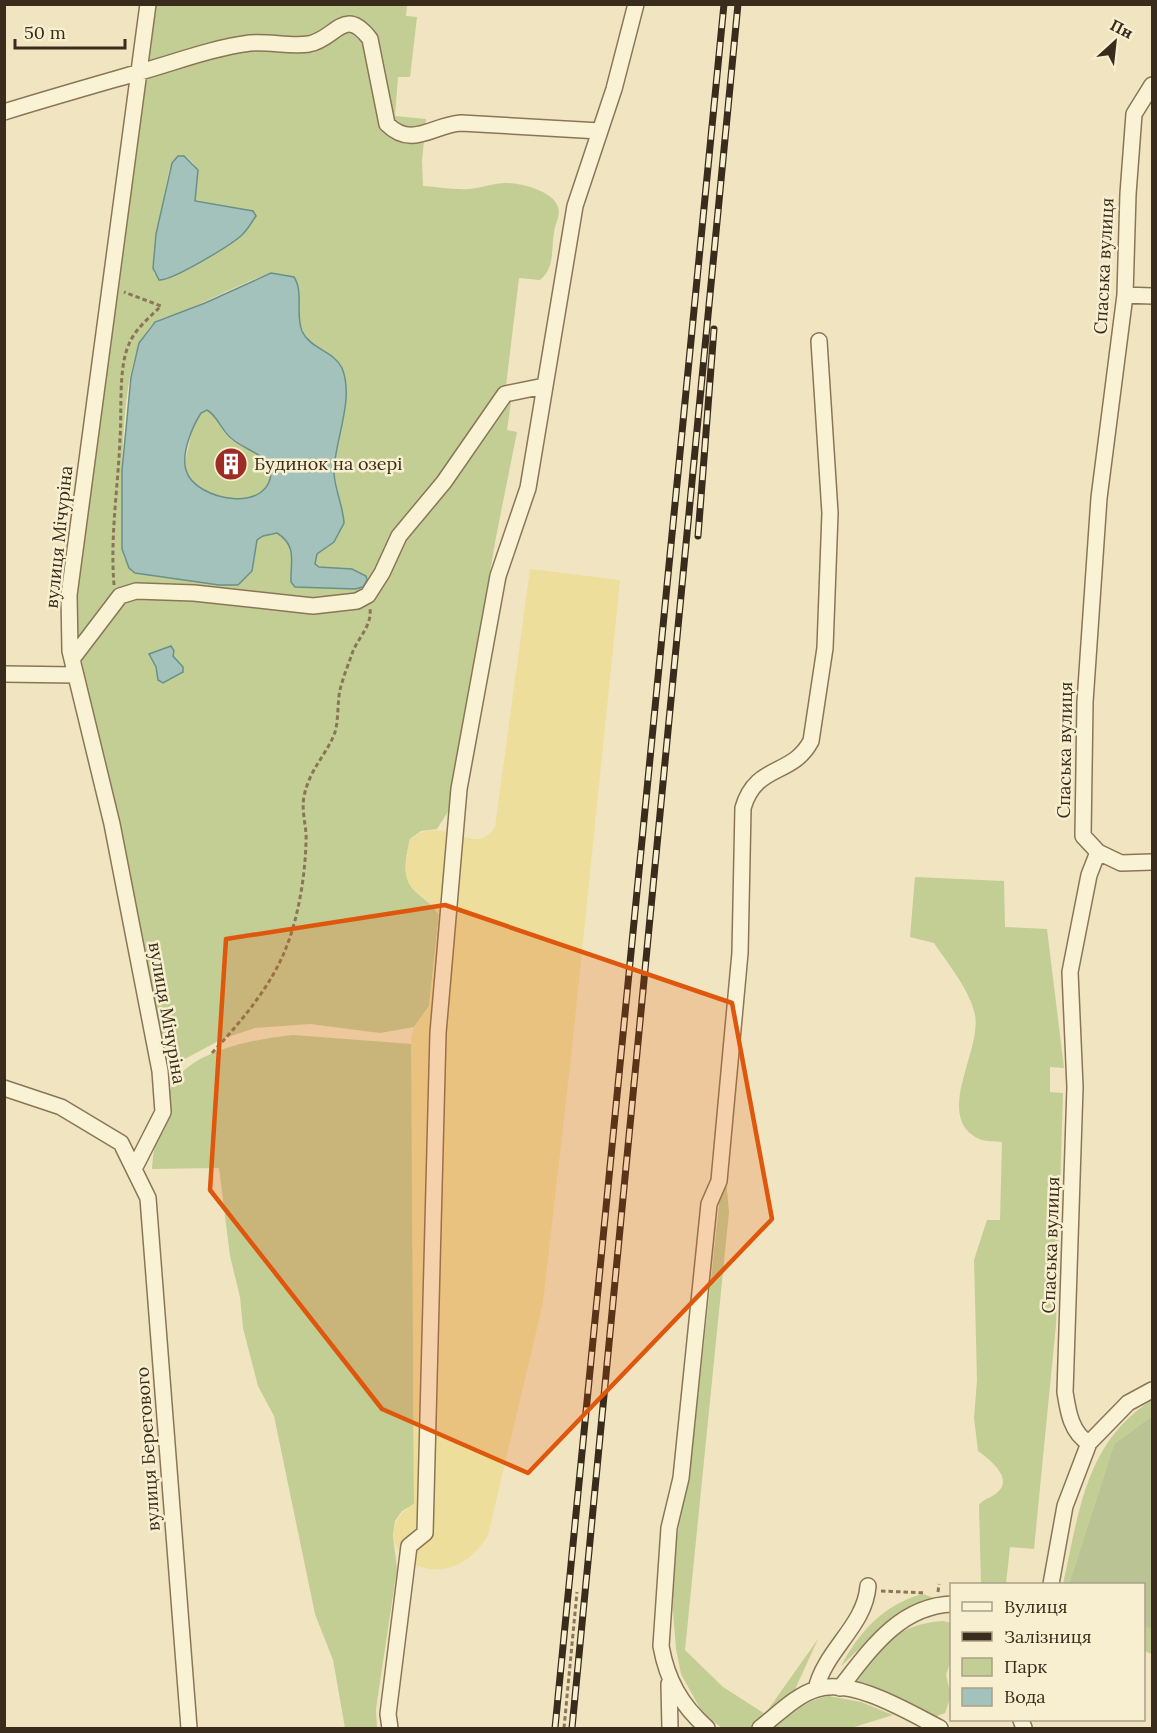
<svg xmlns="http://www.w3.org/2000/svg" width="1157" height="1733" font-family="Lora,serif">
<style>
.green{fill:#c3ce94;fill-rule:evenodd}
.sand{fill:#edde9c}
.cemetery{fill:#bac394}
.water{fill:#a3c2bb;stroke:#6a908a;stroke-width:1.5;fill-rule:evenodd}
.lines{fill:none;stroke-linecap:round;stroke-linejoin:round}
.minor-casing{stroke:#8a7657;stroke-width:18}
.path{stroke:#8a7657;stroke-width:3;stroke-dasharray:4.5 3;stroke-linecap:butt}
.minor{stroke:#faf2d4;stroke-width:15}
.rail-casing{stroke:#392c1c;stroke-width:7}
.rail{stroke:#f7efd0;stroke-width:4.5;stroke-dasharray:14;stroke-linecap:butt}
.marked{fill:#df570d;fill-opacity:0.2;stroke:#df570d;stroke-width:4.5;stroke-linejoin:round}
.labels{text-anchor:middle;stroke-width:5;stroke-linejoin:round;paint-order:stroke}
.street-label{font-size:18px;fill:#392c1c;stroke:#f7efd0}
.poi-label{font-size:18px;fill:#392c1c;stroke:#f7efd0;text-anchor:start}
</style>
<rect width="100%" height="100%" fill="#f0e5c0"/>
<!-- green -->
<path class="green" d="M 152,5 L 407,5 L 406,16 L 417,17 L 410,77 L 398,77 L 395,116 L 426,119 L 422,161 L 423,186 C 438,187 454,190 469,189 C 481,188 493,183 506,183 C 521,183 553,191 558,207 C 561,216 555,223 554,233 C 551,250 555,268 540,280 L 519,278 L 505,394 L 511,402 L 507,430 L 517,432 L 496,537 L 449,810 L 437,829 L 421,831 L 410,839 C 406,857 400,878 416,892 C 426,902 430,901 439,915 L 429,1006 L 414,1027 L 380,1033 L 310,1024 L 255,1028 L 222,1039 L 170,1067 L 164,1063 L 74,646 L 73,596 ZM 184,156 C 208,170 191,182 195,201 L 253,211 L 204,258 L 184,271 L 154,274 L 156,234 L 169,171 L 172,163 ZM 271,273 L 297,299 C 298,345 316,341 342,370 L 343,412 L 334,472 L 344,523 L 328,547 L 317,554 L 315,564 L 355,589 L 295,587 L 291,582 C 290,563 298,546 277,533 L 263,536 L 257,540 L 252,571 L 238,585 L 219,585 L 135,573 L 124,558 L 122,549 C 124,496 115,366 151,326 C 156,319 167,317 175,314 C 208,302 238,284 271,273 ZM 169,646 L 173,656 L 183,667 L 183,672 L 163,683 L 157,673 L 152,653 Z
M 204,410 C 217,411 219,428 228,437 C 241,448 261,452 271,467 C 274,514 201,504 187,472 C 183,465 187,453 189,445 C 191,432 195,420 204,410 Z
M 915,877 L 1004,881 L 1005,927 L 1047,929 L 1064,1068 L 1050,1067 L 1050,1092 L 1063,1093 L 1056,1325 L 1034,1549 L 1010,1547 L 1006,1584 L 981,1584 L 979,1505 C 984,1499 988,1499 994,1495 C 1017,1480 990,1460 978,1451 L 974,1418 L 977,1380 L 974,1260 L 987,1220 L 1000,1220 L 1002,1142 C 995,1141 986,1142 979,1139 C 933,1117 982,1051 975,1015 C 970,990 948,964 934,943 L 910,937 Z
M 293,1035 L 412,1044 L 414,1504 L 402,1511 L 395,1521 L 393,1536 L 397,1569 L 376,1709 L 377,1728 L 345,1728 L 333,1660 L 315,1614 L 274,1416 L 258,1386 L 243,1328 L 240,1297 L 230,1256 L 219,1168 L 152,1169 C 153,1151 156,1137 161,1120 C 165,1108 167,1095 173,1084 C 193,1049 257,1039 293,1035 Z
M 722,1178 L 726,1178 L 729,1212 L 685,1650 L 723,1687 L 765,1714 L 818,1639 L 792,1696 L 754,1727 L 722,1728 L 703,1714 L 681,1674 L 676,1649 L 672,1599 L 675,1546 L 690,1471 Z
M 1152,1400 L 1152,1416 L 1114,1444 L 1069,1584 L 1063,1584 C 1079,1513 1085,1442 1152,1400 Z
M 923,1594 L 934,1598 L 890,1620 L 841,1666 C 859,1632 884,1604 923,1594 Z
M 943,1621 L 951,1623 L 951,1660 L 946,1675 L 951,1696 L 945,1713 L 937,1716 L 926,1715 L 850,1686 C 877,1651 894,1624 943,1621 Z
M 1144,1626 L 1152,1628 L 1152,1654 L 1144,1651 Z
M 829,1696 L 861,1702 L 893,1715 L 851,1728 L 773,1728 C 791,1714 806,1700 829,1696 Z"/>
<!-- sand -->
<path class="sand" d="M 530,569 L 620,580 L 573,1039 L 543,1303 L 488,1535 C 442,1612 353,1541 414,1504 L 411,1038 L 414,1027 L 429,1006 L 439,915 C 430,901 427,902 416,892 C 400,878 406,857 410,839 C 445,812 474,860 495,827 Z"/>
<!-- cemetery -->
<path class="cemetery" d="M 1152,1416 L 1152,1628 L 1144,1627 L 1144,1584 L 1069,1584 L 1114,1444 Z"/>
<!-- water -->
<path class="water" d="M 184,156 L 198,170 L 195,201 L 253,211 L 256,216 C 251,223 248,229 242,235 C 231,245 172,281 159,280 L 153,268 L 156,234 L 172,163 L 178,156 Z
M 271,273 L 294,277 C 304,292 295,314 302,331 C 310,349 334,351 342,368 C 355,400 334,441 334,473 C 335,490 343,506 344,523 L 334,542 L 317,554 L 315,564 L 319,567 L 352,569 L 366,576 L 367,580 L 363,587 L 355,589 L 295,587 L 291,582 C 290,563 298,546 277,533 L 263,536 L 257,540 L 252,571 L 238,585 L 219,585 L 135,573 L 129,568 L 122,549 L 122,470 L 131,377 L 139,343 L 155,322 L 205,303 ZM 207,410 C 219,417 221,431 232,439 C 244,449 262,453 271,467 C 275,516 194,501 186,470 C 181,454 192,427 201,413 Z
M 171,646 L 174,651 L 173,656 L 183,667 L 183,672 L 163,683 L 158,680 L 156,667 L 149,654 Z"/>
<g class="lines">
<defs>
<path id="minor" d="M 4,112 C 49,98 95,85 140,72 C 176,62 212,48 250,43 C 269,41 290,47 309,44 C 336,39 344,5 370,39 L 387,124 C 412,149 432,125 461,123 L 600,131
M 1125,295 L 1152,296
M 72,659 L 120,596 L 136,591 L 194,593 L 313,606 L 357,601 L 368,595 L 382,573 L 399,536 L 444,482 L 505,394 L 544,386
M 4,674 L 76,675
M 1098,852 L 1121,863 L 1152,862
M 4,1088 L 61,1107 L 121,1143 L 148,1198 L 189,1728
M 134,1169 L 163,1112 L 160,1071 L 112,824 L 70,651 L 69,595 L 148,4
M 1089,1443 C 1071,1433 1068,1411 1065,1392 L 1075,1087 L 1070,972 L 1089,875 L 1098,852 L 1083,836 L 1085,702 L 1099,498 L 1125,295 L 1128,194 L 1134,114 L 1152,85
M 1051,1584 L 1065,1506 L 1089,1443 L 1128,1403 L 1152,1390
M 669,1684 L 670,1728
M 840,1688 C 870,1650 899,1606 952,1604
M 816,1689 C 825,1650 865,1626 868,1586
M 1021,1720 L 1024,1728
M 390,1728 L 388,1714 L 409,1546 L 425,1533 L 438,1033 L 459,789 L 498,576 L 528,488 L 575,206 L 614,89 L 636,4
M 707,1728 C 681,1705 667,1680 661,1646 L 669,1528 L 681,1478 L 709,1204 L 719,1181 L 740,953 L 743,808 C 756,763 792,777 811,741 L 825,648 L 830,513 L 819,341
M 760,1728 C 777,1715 796,1695 817,1689 C 854,1678 908,1712 940,1728"/>
</defs>
<!-- minor casing -->
<use href="#minor" class="minor-casing"/>
<!-- path -->
<path class="path" d="M 114,585 C 110,536 118,488 120,439 C 122,412 118,368 129,344 C 135,329 150,317 161,306 L 124,292
M 212,1053 C 239,1024 268,990 284,953 C 298,920 305,878 306,842 C 307,826 301,813 304,796 C 310,769 324,758 334,735 C 339,722 337,704 340,690 C 343,677 349,663 353,651 C 359,637 372,625 370,609
M 881,1591 L 926,1593
M 938,1592 L 939,1584
M 564,1728 L 577,1592"/>
<!-- minor -->
<use href="#minor" class="minor"/>
<defs>
<path id="rail" d="M 698,536 L 714,329
M 555,1728 L 724,4
M 572,1728 L 738,4"/>
</defs>
<!-- rail casing -->
<use href="#rail" class="rail-casing"/>
<!-- rail -->
<use href="#rail" class="rail"/>
</g>
<!-- marked area -->
<path class="marked" d="M 445,905 L 732,1003 L 772,1219 L 528,1473 L 382,1409 L 210,1190 L 226,939 Z"/>
<!-- icons -->
<defs>
<symbol id="building-disc" viewBox="-11 -11 22 22"><circle r="9.5" fill="#9c2c25" stroke="#f7efd0"/><path d="M-4-6H4V6H1V3H-1V6H-4ZM-2.5-4.3h1.7v1.8h-1.7ZM.8-4.3h1.7v1.8H.8ZM-2.5-1h1.7V.8h-1.7ZM.8-1h1.7V.8H.8Z" fill="#fff"/></symbol>
</defs>
<g fill-rule="evenodd">
<use href="#building-disc" x="212" y="445" width="38" height="38"/>
</g>
<g class="labels">
<!-- street labels -->
<g class="street-label">
<text transform="translate(1104 266) rotate(-87)" y="6">Спаська вулиця</text>
<text transform="translate(59 537) rotate(-84)" y="6">вулиця Мічуріна</text>
<text transform="translate(1065 750) rotate(-89)" y="6">Спаська вулиця</text>
<text transform="translate(167 1013) rotate(80)" y="6">вулиця Мічуріна</text>
<text transform="translate(1051 1245) rotate(-88)" y="6">Спаська вулиця</text>
<text transform="translate(148 1449) rotate(-94)" y="6">вулиця Берегового</text>
</g>
<!-- poi labels -->
<g class="poi-label">
<text x="254" y="470">Будинок на озері</text>
</g>
</g>
<!-- border -->
<rect width="1157" height="1733" fill="none" stroke="#392c1c" stroke-width="12"/>
<!-- legend -->
<rect x="950" y="1583" width="195" height="138" fill="#f7efd0" stroke="#aba188" stroke-width="1.5"/>
<rect x="962" y="1602" width="30" height="9" fill="#faf2d4" stroke="#aba188" stroke-width="1.5"/>
<text x="1004" y="1613" font-size="18" fill="#392c1c">Вулиця</text>
<rect x="962" y="1632" width="30" height="9" fill="#392c1c" stroke="#aba188" stroke-width="1.5"/>
<text x="1004" y="1643" font-size="18" fill="#392c1c">Залізниця</text>
<rect x="962" y="1658" width="30" height="18" fill="#c3ce94" stroke="#aba188" stroke-width="1.5"/>
<text x="1004" y="1673" font-size="18" fill="#392c1c">Парк</text>
<rect x="962" y="1688" width="30" height="18" fill="#a3c2bb" stroke="#aba188" stroke-width="1.5"/>
<text x="1004" y="1703" font-size="18" fill="#392c1c">Вода</text>
<!-- north arrow -->
<g transform="translate(1115 42) rotate(27)" stroke="#f7efd0" stroke-width="4.5" paint-order="stroke">
<path d="M0-4.5L10 22L0 15L-10 22Z" fill="#392c1c"/>
<text y="-9" font-size="16" font-weight="bold" text-anchor="middle" fill="#392c1c">Пн</text>
</g>
<!-- scale -->
<path d="M15 39v9h110v-9" fill="none" stroke="#392c1c" stroke-width="3"/>
<text x="24" y="39" font-size="18" fill="#392c1c" stroke="#f7efd0" stroke-width="4.5" paint-order="stroke">50 m</text>
</svg>
